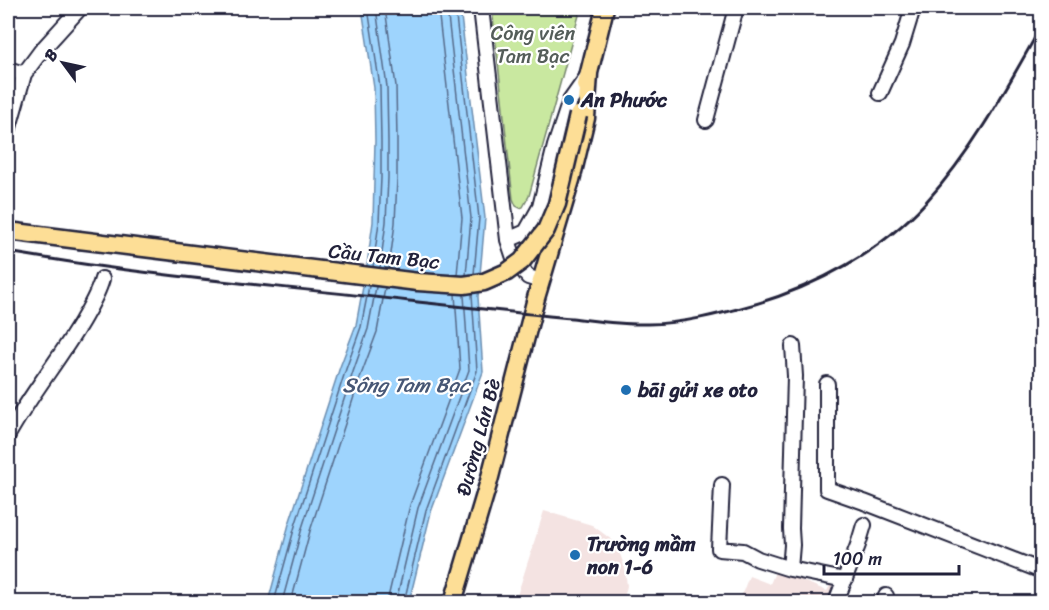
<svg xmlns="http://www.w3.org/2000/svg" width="1049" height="610" font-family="Sriracha,sans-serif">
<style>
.built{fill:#f4e3e2}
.green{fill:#c9e8a0;stroke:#76856e;stroke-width:1.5}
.water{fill:#9ed4fd;stroke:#6c8daf;stroke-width:1.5}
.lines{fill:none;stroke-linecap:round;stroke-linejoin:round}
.shore{stroke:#546989;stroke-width:1.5}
.minor-casing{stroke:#22223b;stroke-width:18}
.major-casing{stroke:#22223b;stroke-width:21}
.minor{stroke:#fff;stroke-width:14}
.major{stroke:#fdde96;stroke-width:16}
.rail{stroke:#22223b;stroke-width:3}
.major-bridge-casing{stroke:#22223b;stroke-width:21;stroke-linecap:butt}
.major-bridge{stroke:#fdde96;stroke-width:16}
.poi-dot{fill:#1f6fb2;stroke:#fff;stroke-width:2}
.labels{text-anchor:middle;stroke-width:4.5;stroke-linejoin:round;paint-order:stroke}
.park-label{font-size:20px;fill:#545d59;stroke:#fff}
.poi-label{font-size:20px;font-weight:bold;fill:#22223b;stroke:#fff;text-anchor:start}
.street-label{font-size:20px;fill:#22223b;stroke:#fff}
.water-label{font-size:21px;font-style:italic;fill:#475775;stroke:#fff}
</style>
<rect width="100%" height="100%" fill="#fff"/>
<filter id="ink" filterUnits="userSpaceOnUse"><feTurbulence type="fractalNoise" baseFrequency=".0167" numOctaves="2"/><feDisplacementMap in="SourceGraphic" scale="12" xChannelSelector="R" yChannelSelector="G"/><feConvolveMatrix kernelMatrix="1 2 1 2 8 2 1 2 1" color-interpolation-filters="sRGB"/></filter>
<g filter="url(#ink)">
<!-- built -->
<path class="built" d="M 544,511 L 592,525 L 616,543 L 625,568 L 627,586 L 623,602 L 515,602 Z
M 776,570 L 827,591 L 830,585 L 838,588 L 832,602 L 748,602 L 740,599 L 749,576 L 770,584 Z"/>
<!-- green -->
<path class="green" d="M 492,8 L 581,8 L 529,196 L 523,207 L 520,208 L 516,206 L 513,199 Z"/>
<!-- water -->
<path class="water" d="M 362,8 L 460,8 L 485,218 L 478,297 L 483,372 L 431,512 L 409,602 L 268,602 L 289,524 L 340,367 L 356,325 L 367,265 L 373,222 L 375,141 L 374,88 Z"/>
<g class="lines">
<!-- shore -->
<path class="shore" d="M 368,8 L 380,87 L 381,141 L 381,178 L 379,222 L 373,267
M 376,8 L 387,87 L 388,141 L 388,178 L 386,222 L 380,267
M 385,8 L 396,86 L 397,140 L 397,179 L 395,223 L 389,269
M 438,8 L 462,218 L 457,275
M 447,8 L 471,218 L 466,275
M 455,8 L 479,218 L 474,274
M 274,602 L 295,526 L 346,369 L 361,327 L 369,286
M 282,602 L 302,528 L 353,372 L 368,329 L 376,287
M 291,602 L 310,531 L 361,375 L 377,332 L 385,288
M 387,602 L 410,505 L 460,369 L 455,294
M 396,602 L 418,508 L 469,370 L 464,295
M 404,602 L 426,510 L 477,371 L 472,294"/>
<defs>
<path id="minor" d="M 481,8 L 508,240 L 514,258 L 528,277 L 541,281
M 8,69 L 24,74
M 880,93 L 902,44 L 913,8
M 706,120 L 736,8
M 8,131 L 24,74 L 41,51 L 80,8
M 508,240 L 526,232 L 540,207 L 555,146 L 570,101 L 589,74
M 827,384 L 827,489 L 864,502 L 1042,571
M 8,435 C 30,395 59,360 82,321 C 90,307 98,294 102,279
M 722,485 L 719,549 L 743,551 L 758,559 L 790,569 L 845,580
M 790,569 L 792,545 L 791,529 L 795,376 L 793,346
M 836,602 L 858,545 L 864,525
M 884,602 L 886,596"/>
<path id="major" d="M 586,85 L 605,8
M 8,231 L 79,240
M 453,602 L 489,481 L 536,298 L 571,180 L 586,118 L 589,74"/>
</defs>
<!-- minor casing -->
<use href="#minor" class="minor-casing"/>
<!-- major casing -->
<use href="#major" class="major-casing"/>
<!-- minor -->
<use href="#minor" class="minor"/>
<!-- major -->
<use href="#major" class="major"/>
<!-- rail -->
<path class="rail" d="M 8,252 C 50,259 93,266 135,271 C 226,283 318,290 409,301 C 464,307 518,313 572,318 C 598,321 623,325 648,324 C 682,324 720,314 752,305 C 817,286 880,252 926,202 C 974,149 1007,87 1042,25"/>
<defs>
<path id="major-bridge" d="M 79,240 L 418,282 L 464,285 L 484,282 L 507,272 L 522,261 L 546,230 L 557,204 L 578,115"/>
</defs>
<!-- major-bridge casing -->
<use href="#major-bridge" class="major-bridge-casing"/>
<!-- major-bridge -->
<use href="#major-bridge" class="major-bridge"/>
</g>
</g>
<!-- markers -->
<g class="poi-dot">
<circle cx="569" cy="100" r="6"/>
<circle cx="626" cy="390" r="6"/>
<circle cx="575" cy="555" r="6"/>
</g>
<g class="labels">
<!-- park labels -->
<g class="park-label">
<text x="533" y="40">Công viên<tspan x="533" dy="23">Tam Bạc</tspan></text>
</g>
<!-- poi labels -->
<g class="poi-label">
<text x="581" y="107">An Phước</text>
<text x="638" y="397">bãi gửi xe oto</text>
<text x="587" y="551">Trường mầm<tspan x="587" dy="23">non 1-6</tspan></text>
</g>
<!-- street labels -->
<g class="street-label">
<text transform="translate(384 256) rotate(6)" y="7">Cầu Tam Bạc</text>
<text transform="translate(478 437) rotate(-75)" y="7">Đường Lán Bè</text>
</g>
<!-- water labels -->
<g class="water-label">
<text x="406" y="392">Sông Tam Bạc</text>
</g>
</g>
<!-- margin -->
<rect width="1049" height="610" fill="none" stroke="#fff" stroke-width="30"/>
<rect x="15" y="15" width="1019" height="580" fill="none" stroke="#22223b" stroke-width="2" filter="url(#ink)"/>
<!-- north arrow -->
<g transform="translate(63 63) rotate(303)" stroke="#ffffff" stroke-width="4.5" paint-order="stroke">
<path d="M0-4.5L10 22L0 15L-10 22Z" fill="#22223b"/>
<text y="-9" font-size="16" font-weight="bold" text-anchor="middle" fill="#22223b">B</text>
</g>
<!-- scale -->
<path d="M824 565v9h135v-9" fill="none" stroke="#22223b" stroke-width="3"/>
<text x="833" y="565" font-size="18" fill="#22223b" stroke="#ffffff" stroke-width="4.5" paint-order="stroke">100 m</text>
</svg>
